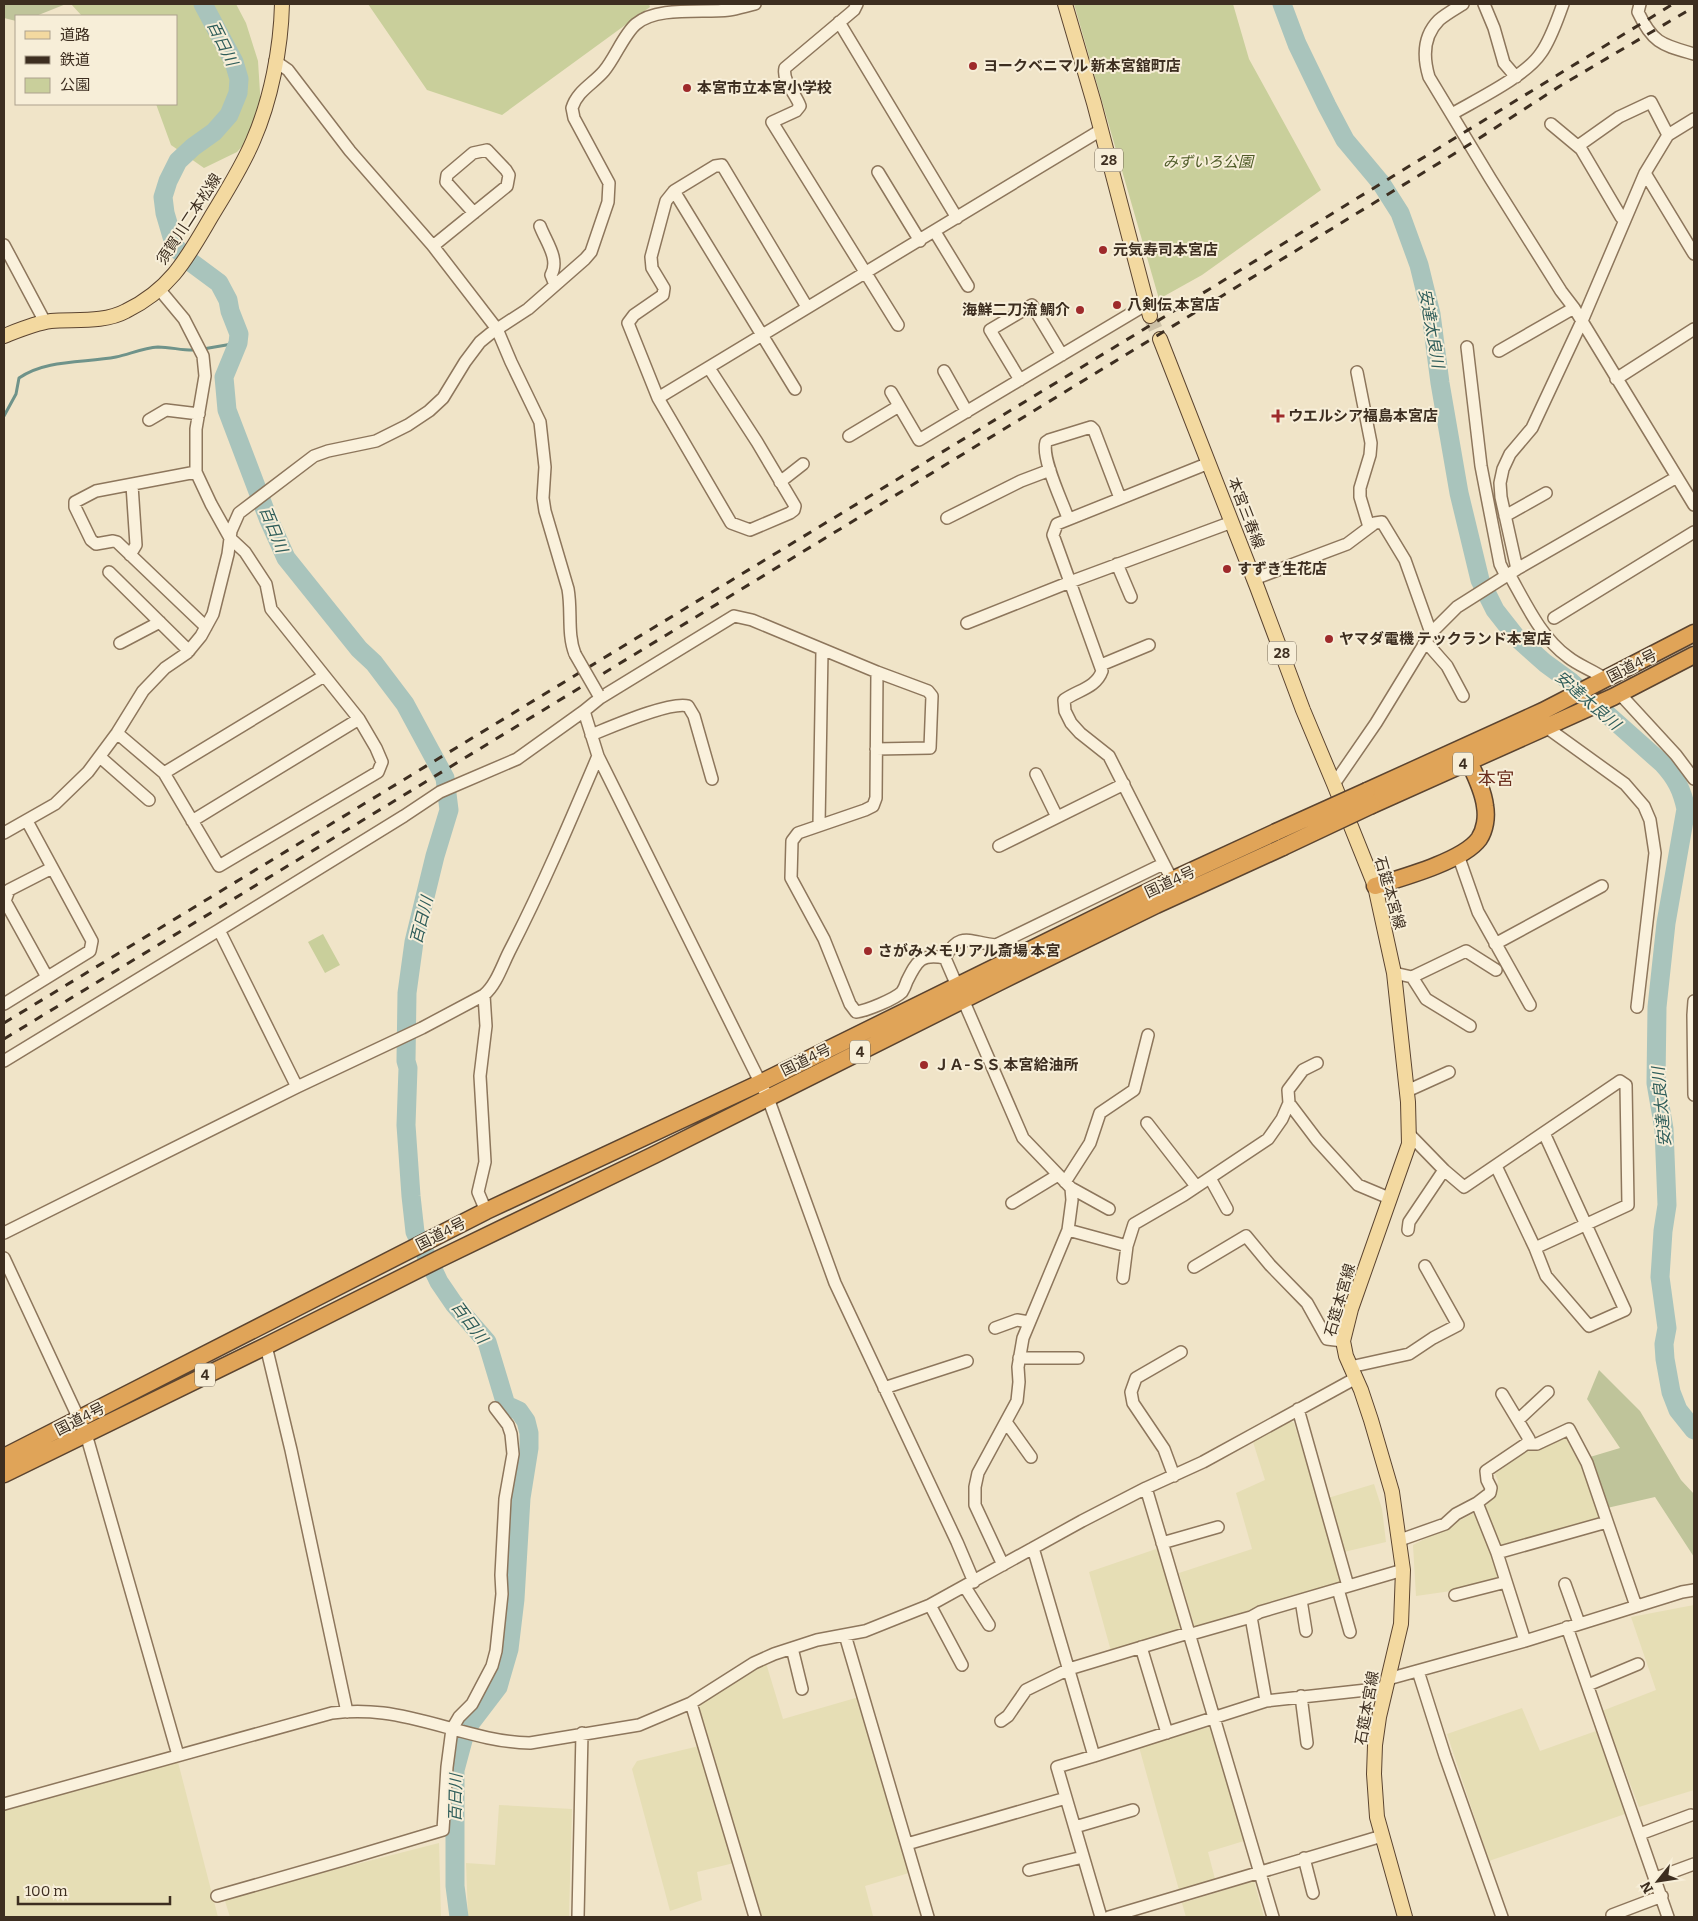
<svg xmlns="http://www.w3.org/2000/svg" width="1698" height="1921" font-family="Bitter,'Noto Sans JP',serif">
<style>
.farmland{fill:#e6deb5}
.green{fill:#c9cf9b}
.cemetery{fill:#bfc49a}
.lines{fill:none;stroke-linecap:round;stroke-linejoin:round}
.stream{stroke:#6f938a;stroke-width:3}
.river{stroke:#a9c4bc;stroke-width:19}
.major-tunnel{stroke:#ccc0a6;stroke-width:14;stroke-dasharray:14 7;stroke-linecap:butt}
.minor-casing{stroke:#8d765c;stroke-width:14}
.major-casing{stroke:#5b4430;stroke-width:16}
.highway-casing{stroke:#5b4430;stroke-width:19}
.minor{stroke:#faf1dc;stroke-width:11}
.major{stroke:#f3d9a0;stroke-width:14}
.highway{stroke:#e0a458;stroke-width:16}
.rail{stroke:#3d2e20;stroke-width:3;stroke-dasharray:9 9;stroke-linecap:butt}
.minor-bridge-casing{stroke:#8d765c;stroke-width:14;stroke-linecap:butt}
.highway-bridge-casing{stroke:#5b4430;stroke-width:19;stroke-linecap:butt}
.minor-bridge{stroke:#faf1dc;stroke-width:11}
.highway-bridge{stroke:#e0a458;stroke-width:16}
.poi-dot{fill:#9e2a2b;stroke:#f7eed8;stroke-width:2}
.labels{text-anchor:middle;stroke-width:4;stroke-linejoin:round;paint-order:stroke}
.shield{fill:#f7eed8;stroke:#756857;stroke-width:1}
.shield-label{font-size:14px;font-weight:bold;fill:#3d2e20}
.poi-label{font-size:15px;font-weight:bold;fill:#3d2e20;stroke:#f7eed8;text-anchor:start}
.park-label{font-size:15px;font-style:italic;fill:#4d5a26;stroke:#f7eed8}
.street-label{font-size:15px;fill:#3d2e20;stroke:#f7eed8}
.water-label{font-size:16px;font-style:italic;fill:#2f5d5a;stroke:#f7eed8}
.quarter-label{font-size:18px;fill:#6b2e1e;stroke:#f7eed8}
</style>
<rect width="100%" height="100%" fill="#f0e4c8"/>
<!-- farmland -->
<path class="farmland" d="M 1290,1421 L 1294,1423 L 1344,1583 L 1195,1629 L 1179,1573 L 1252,1549 L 1236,1493 L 1265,1480 L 1253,1442 Z
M 1565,1438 L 1572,1443 L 1582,1464 L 1600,1518 L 1497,1546 L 1485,1507 L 1496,1492 L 1498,1481 L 1495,1474 L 1529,1447 L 1537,1449 Z
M 1374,1484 L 1382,1509 L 1386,1542 L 1344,1552 L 1328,1498 Z
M 1476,1512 L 1500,1578 L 1451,1591 L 1416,1596 L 1413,1545 Z
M 1159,1548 L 1181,1629 L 1111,1651 L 1089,1572 Z
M 1694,1605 L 1694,1790 L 1639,1807 L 1602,1711 L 1656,1690 L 1631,1617 Z
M 766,1663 L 783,1719 L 859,1697 L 909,1873 L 865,1886 L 873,1916 L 762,1917 L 699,1710 L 703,1696 Z
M 1522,1708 L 1540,1751 L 1596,1731 L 1625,1814 L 1489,1861 L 1447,1734 Z
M 1209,1727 L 1213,1728 L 1244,1841 L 1208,1852 L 1215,1879 L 1179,1890 L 1139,1747 Z
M 699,1746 L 714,1805 L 734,1863 L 697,1872 L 702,1900 L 670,1911 L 632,1769 L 637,1761 Z
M 178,1762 L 218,1917 L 4,1917 L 4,1809 Z
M 499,1805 L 572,1809 L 569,1917 L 468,1917 L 466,1863 L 495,1865 Z
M 439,1843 L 441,1917 L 230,1917 L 224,1898 Z
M 1254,1881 L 1264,1917 L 1186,1917 L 1182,1903 Z"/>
<!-- green -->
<path class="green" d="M 71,4 L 236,4 L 246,23 L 258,61 L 262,124 L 237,152 L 204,168 L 171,145 L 156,104 L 176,104 L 176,16 L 82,16 Z
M 368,4 L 649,4 L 650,7 L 502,115 L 427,90 Z
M 1074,4 L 1233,4 L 1249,59 L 1321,190 L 1202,275 L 1159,299 Z
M 323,934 L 340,965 L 325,973 L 308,942 Z"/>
<!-- cemetery -->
<path class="cemetery" d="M 4,4 L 66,4 L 36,16 L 16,16 L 16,21 L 4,18 Z
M 1599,1370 L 1640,1411 L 1681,1480 L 1694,1494 L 1694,1557 L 1655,1497 L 1607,1508 L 1590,1457 L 1620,1448 L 1587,1399 Z"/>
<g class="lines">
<!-- stream -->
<path class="stream" d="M 203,349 L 238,343
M 4,416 L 16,394 L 19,378 C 46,359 85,363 116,357 C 130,354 143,348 158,347 C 171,347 184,351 196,350"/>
<!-- river -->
<path class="river" d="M 203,4 L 234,62 L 239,79 L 238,93 L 229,115 L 214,132 L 193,147 L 178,161 L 168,181 L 163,197 L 165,213 L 175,247 L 192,263 L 219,283 L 228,300 L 230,311 L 239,334 L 238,343 L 224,377 L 227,410 L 268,518 L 286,558 L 359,649 L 374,663 L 405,704 L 445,778 L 449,810 L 435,856 L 414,942 L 407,993 L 406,1061 L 408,1068 L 406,1125 L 411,1196 L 415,1232 L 439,1282 L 454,1304 L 487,1342 L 506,1405 L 519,1411 L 526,1421 L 529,1433 L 529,1448 L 521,1498 L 515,1599 L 509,1649 L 498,1687 L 466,1729 L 455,1770 L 455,1886 L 459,1917
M 1282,4 L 1297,44 L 1327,106 L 1345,140 L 1381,183 L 1400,213 L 1419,265 L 1431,314 L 1440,383 L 1459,493 L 1480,580 L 1495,610 L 1517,638 L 1545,663 L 1571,682 L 1663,764 C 1676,778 1682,790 1686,809 L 1666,923 L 1657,1007 L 1656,1083 L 1664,1129 L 1667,1205 L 1663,1231 L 1660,1277 L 1667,1328 L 1664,1344 L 1665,1359 L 1671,1392 L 1678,1410 L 1694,1430"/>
<!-- major-tunnel -->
<path class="major-tunnel" d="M 1150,316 L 1160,339"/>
<defs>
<path id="minor" d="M 857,4 L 854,10 L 785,68 C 782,81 796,94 800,106 L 796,111 L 772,122 L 898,325
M 1463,4 C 1455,9 1446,14 1439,20 C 1423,36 1423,57 1429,77 L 1490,178 L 1561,291 L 1574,308 L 1694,505
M 1484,4 L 1494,28 L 1504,63 L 1516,77
M 1640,4 L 1638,12 C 1653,44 1663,45 1694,54
M 839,22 L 957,218
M 275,61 L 288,70 L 350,151 L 433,246 L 497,329 L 511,362 L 540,422 L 545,467 L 543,498 L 545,511 L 568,589 C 572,611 567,634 575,654
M 1452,114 C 1476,100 1526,76 1541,53 C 1551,39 1557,20 1563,4
M 1551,124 L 1581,149 L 1621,217 L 1625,220
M 1578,146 L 1619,117 L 1651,102 L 1668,135
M 878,172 L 920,241
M 1645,173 L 1694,254
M 540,226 C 546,242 560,259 551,275 L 555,285
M 935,232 L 968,286
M 4,245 L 45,322
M 433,246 L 507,186 L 509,175 L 506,170 L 487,150 L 473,153 L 447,175 L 446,182 L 474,213
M 1467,347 L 1481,466 L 1500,564 L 1506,576
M 1499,351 L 1574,308
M 709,368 L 757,442 L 795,506 L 794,510 L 790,513 L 750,530 L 731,523 L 658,398 L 1101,130
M 944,371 L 967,412
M 1357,372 L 1371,443 L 1370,455 L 1360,488 L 1360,497 L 1369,527
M 1616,379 L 1694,329
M 1020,380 L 990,330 L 1032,305 L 1062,355
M 795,389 L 674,191 L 715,166 L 722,165 L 807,307
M 891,392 L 919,440 L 1147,304
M 658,398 L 628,323 L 634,315 L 663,295 L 664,288 L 652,268 L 651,257 L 666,201 L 674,191
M 149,420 L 166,410 L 199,414
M 849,436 L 899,406
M 196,472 L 96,491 L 75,502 L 75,507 L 91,540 L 96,544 L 113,541 L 117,542 L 206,627
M 780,482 L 803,464
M 1505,516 L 1546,493
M 947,518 L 1021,481 L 1050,470
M 1068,518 C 1062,501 1041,458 1046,442 L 1049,440 L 1091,427 L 1094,430 L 1120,498
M 130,555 L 136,545 L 132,485
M 1117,564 L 1131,597
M 1517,569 L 1501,497 L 1500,483 L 1503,469 L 1510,454 L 1532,428 L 1582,321 L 1645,173 L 1668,135 L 1694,119
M 109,572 L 189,651
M 1509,574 C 1525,602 1541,638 1568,657 C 1579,666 1593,670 1605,679
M 1254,579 L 1347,544 L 1375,523 L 1382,522 L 1405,560 L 1431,633
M 1554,618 L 1694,532
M 967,623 L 1070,582 L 1053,535 L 1057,524 L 1209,463
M 1425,641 L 1447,666 L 1463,696
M 120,643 L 160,622
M 1101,665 L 1149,645
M 1619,693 L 1676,755 L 1694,779
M 598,694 L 600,698 L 584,711 L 598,756 L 768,1098 L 835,1283 L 957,1542 L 974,1582
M 600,698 L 734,616 L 752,620 L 877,672 L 876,798 L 873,806 L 865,810 L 798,833 L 792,841 L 791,878 L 824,939 L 850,1004 L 856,1012 C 866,1011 895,999 902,992 C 904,989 906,984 907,981 C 917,961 921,953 945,958 L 1023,1138 L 1071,1188 L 1072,1200 L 1068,1230 L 1023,1338 L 1018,1367 L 1019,1382 L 1017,1401 L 978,1473 L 975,1487 L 975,1505 L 1003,1565
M 1546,727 L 1625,784 L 1644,806 L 1650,820 L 1655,853 L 1637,1007
M 117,733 L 164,773 L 219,866 L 378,772 L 382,762 L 376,748 L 359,719 L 271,609 L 266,584 L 245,552 L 230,538 L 211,504 L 196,472 L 196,429 L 205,376 L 203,356 L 184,319 L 159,289
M 591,735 C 611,727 670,701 688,706 L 694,716 L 712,779
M 876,749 L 930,748 L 932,696 L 928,691 L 877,672
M 100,757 L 149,800
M 164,773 L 324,676
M 1036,774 L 1057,817
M 1334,784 L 1376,723 L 1431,633 L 1457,607 L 1517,569 L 1677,477
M 192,821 L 359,719
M 819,825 L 822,651
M 4,833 L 55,804 L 88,772 L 117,733 L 143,691 L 165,668 L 187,653 L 201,636 L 213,614 L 228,554 L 231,531 L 239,513 L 314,456 L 328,451 L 376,441 L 408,425 L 429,411 L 443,398 L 465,362 L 480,342 L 491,333 L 528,309 L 585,259 L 591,252 L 608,202 L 609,183 L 574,118 L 572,108 C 577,91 593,84 604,71 C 615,58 624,34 636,24 C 657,6 702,13 729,10 C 737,9 746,6 755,4
M 999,846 L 1124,784
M 1458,855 L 1478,912 L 1530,1005
M 1172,880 L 1109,756 L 1080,733 L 1071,723 L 1065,711 L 1064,700 C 1078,690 1096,688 1102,671 L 1070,582 L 1232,522
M 1495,944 L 1602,886
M 945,958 C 959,930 971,943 996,945 L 1163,864
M 1394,973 L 1412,977 L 1426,999 L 1470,1026
M 47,977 L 5,901 L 9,890 L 52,868
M 1412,977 L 1466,951 L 1496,970
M 1694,1001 L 1693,1015 L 1694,1095
M 4,1004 L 90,951 L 92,941 L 27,821
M 4,1061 L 219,930
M 297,1087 L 219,930 L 404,816 L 440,792 L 517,759 L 584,711
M 1407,1091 L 1449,1072
M 1289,1103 L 1288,1090 L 1303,1070 L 1317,1063
M 1147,1123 L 1196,1186
M 1410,1135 L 1444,1170 L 1464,1187 L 1620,1081 L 1626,1085 L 1628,1205 L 1535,1248
M 1496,1166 L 1535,1248 L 1546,1276 L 1589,1326 L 1625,1310 L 1544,1133
M 1210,1178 L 1227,1209
M 1065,1182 L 1090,1143 L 1100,1113 L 1134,1090 L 1148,1035
M 1071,1188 L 1109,1209
M 1012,1203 L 1058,1175
M 486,1211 L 478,1192 L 485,1162 L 480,1076 L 486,1026 L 484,995 C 496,985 502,966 509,952 C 542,888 570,822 598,756
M 1068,1230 L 1127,1246 L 1134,1224 L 1184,1195 L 1268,1139 L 1282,1119 L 1289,1103 L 1317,1140 L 1358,1185 L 1389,1198
M 1408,1230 L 1409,1222 L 1444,1170
M 4,1233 L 297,1087 L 422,1028 L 484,995
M 4,1258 L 86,1434 L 178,1755
M 1194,1267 L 1246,1236 L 1270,1265 L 1307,1303 L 1327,1339 L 1343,1341
M 1123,1278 L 1127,1246
M 995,1328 L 1017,1320 L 1029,1322
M 266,1346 L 291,1450 L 347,1712
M 1019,1358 L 1078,1358
M 1350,1367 L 1409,1354 L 1433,1338 L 1458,1325 L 1425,1266
M 884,1388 L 967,1361
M 1298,1409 L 1348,1586
M 1518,1420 L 1548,1392
M 1006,1422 L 1031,1457
M 1526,1444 L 1537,1444 L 1569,1429 L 1587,1463 L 1636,1606
M 1174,1476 L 1164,1449 L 1133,1403 L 1131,1392 L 1136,1378 L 1181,1352
M 1146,1488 L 1273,1917
M 1477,1503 L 1490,1493 L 1491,1488 L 1487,1480 L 1486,1471 L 1526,1444 L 1529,1439 L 1502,1394
M 1400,1540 L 1445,1524 L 1456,1514 L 1477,1503 L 1497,1553 L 1525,1641
M 1162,1543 L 1218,1527
M 1033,1548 L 1094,1756 L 1057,1767 L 1101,1917
M 1497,1553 L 1607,1522
M 1565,1584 L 1579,1623
M 965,1587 L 989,1625
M 1338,1589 L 1350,1632
M 1455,1595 L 1506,1582
M 1301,1600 L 1306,1631
M 930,1605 L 962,1665
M 1567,1627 L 1668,1917
M 845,1635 L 928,1917
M 1141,1647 L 1167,1733
M 792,1648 L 802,1689
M 1418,1671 L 1445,1756 L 1502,1917
M 1388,1679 L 1525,1641 L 1682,1592 L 1694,1590
M 1588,1685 L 1638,1664
M 1301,1696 L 1307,1743
M 1266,1701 L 1251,1617 L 1260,1612 L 1403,1570
M 691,1703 L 755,1917
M 1001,1721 L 1008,1716 L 1026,1690 L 1069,1669 L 1185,1634 L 1195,1633 L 1251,1617
M 1094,1756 L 1266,1701 L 1385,1688
M 4,1804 L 332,1713 C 349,1711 366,1711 383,1713 C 433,1719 479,1742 530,1743 L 639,1725 L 691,1703 L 754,1663 L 774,1654 L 817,1640 L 865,1631 L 930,1605 L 1082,1521 L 1146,1488 L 1203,1462 L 1356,1378
M 1075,1827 L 1133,1810
M 1640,1834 L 1691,1815
M 907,1844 L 1066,1798
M 1304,1858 L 1313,1893
M 1029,1870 L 1083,1857
M 1656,1878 L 1694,1864
M 217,1896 L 343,1860 L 443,1830 L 447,1767 L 452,1729 L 459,1717 L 472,1704 L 492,1666 L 496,1651 L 502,1594 L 501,1575 L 505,1499 L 513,1454 L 511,1434 L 508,1425 L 495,1408
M 1612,1915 L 1662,1896
M 578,1917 L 582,1733
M 1109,1917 L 1382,1836"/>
<path id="major" d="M 1065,4 L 1094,103 L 1150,316
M 4,336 C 19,330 35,323 51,321 C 75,319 104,323 126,311 C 171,289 187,258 211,217 C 226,192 242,167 253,141 C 271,100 281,48 282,4
M 1160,339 L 1257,587 L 1303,710 L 1334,784 L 1375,886 L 1394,973 L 1408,1102 L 1409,1144 L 1351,1309 L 1343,1341 L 1346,1356 L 1361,1390 L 1371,1420 L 1392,1492 L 1403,1570 L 1401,1624 L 1379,1717 L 1375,1745 L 1374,1774 L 1377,1817 L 1405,1917"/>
<path id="highway" d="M 1367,791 L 1543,711 L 1694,633
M 1372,805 L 1613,697 L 1694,655
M 1375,886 C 1401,878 1463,861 1479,839 C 1485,830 1487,817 1485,806 C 1483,788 1472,769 1465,753
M 4,1457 L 486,1211 L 760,1083 L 1172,880 L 1276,832
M 4,1474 L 266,1346 L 439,1259 L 654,1155 L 997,983 L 1156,905 L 1283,847"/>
</defs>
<!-- minor casing -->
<use href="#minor" class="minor-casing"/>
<!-- major casing -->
<use href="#major" class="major-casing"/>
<!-- highway casing -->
<use href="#highway" class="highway-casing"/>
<!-- minor -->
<use href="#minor" class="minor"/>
<!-- major -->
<use href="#major" class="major"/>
<!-- highway -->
<use href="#highway" class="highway"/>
<!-- rail -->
<path class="rail" d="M 4,1023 L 1164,317 L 1673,4
M 4,1039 L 1168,329 L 1475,141 L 1560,86 L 1694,7"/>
<defs>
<path id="minor-bridge" d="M 575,654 L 598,694"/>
<path id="highway-bridge" d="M 1276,832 L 1367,791
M 1283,847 L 1372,805"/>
</defs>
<!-- minor-bridge casing -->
<use href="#minor-bridge" class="minor-bridge-casing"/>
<!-- highway-bridge casing -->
<use href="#highway-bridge" class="highway-bridge-casing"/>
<!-- minor-bridge -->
<use href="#minor-bridge" class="minor-bridge"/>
<!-- highway-bridge -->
<use href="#highway-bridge" class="highway-bridge"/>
</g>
<!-- markers -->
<g class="poi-dot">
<circle cx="973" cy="66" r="5"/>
<circle cx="687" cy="88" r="5"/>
<circle cx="1103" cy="250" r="5"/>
<circle cx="1117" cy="305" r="5"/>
<circle cx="1080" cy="310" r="5"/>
<path d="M1275.5 408.5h5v5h5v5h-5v5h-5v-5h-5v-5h5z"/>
<circle cx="1227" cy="569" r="5"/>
<circle cx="1329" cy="639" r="5"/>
<circle cx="868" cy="951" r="5"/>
<circle cx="924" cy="1065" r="5"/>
</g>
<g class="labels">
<!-- shield labels -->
<g class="shield">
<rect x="1095" y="148.5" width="28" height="23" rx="4"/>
<rect x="1268" y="641.5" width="28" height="23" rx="4"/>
<rect x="1453" y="752.5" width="20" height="23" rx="4"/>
<rect x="850" y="1040.5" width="20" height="23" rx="4"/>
<rect x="195" y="1363.5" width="20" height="23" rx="4"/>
</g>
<g class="shield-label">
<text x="1109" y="165">28</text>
<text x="1282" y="658">28</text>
<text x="1463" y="769">4</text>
<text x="860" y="1057">4</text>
<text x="205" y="1380">4</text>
</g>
<!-- poi labels -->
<g class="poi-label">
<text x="983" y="71">ヨークベニマル 新本宮舘町店</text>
<text x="697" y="93">本宮市立本宮小学校</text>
<text x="1113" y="255">元気寿司本宮店</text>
<text x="1127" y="310">八剣伝 本宮店</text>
<text x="1070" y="315" text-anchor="end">海鮮二刀流 鯛介</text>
<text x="1288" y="421">ウエルシア福島本宮店</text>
<text x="1237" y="574">すずき生花店</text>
<text x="1339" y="644">ヤマダ電機 テックランド本宮店</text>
<text x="878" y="956">さがみメモリアル斎場 本宮</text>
<text x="934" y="1070">ＪＡ-ＳＳ 本宮給油所</text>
</g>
<!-- park labels -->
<g class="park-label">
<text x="1208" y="167">みずいろ公園</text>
</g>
<!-- street labels -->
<g class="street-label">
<text transform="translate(189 219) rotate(-57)" y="5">須賀川二本松線</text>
<text transform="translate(1246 513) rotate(69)" y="5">本宮三春線</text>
<text transform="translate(1632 666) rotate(-27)" y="5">国道4号</text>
<text transform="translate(1170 882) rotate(-25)" y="5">国道4号</text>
<text transform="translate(1390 893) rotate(74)" y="5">石筵本宮線</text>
<text transform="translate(806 1060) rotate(-26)" y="5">国道4号</text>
<text transform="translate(441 1234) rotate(-27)" y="5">国道4号</text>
<text transform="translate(1340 1300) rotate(-74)" y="5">石筵本宮線</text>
<text transform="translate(80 1419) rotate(-27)" y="5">国道4号</text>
<text transform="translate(1367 1708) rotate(-80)" y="5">石筵本宮線</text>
</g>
<!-- water labels -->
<g class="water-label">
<text transform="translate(223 43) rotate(64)" y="6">百日川</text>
<text transform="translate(1432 328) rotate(80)" y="6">安達太良川</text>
<text transform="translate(274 529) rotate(68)" y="6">百日川</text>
<text transform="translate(1588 700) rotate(41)" y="6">安達太良川</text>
<text transform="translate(421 920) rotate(-76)" y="6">百日川</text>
<text transform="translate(1661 1107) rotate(-95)" y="6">安達太良川</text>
<text transform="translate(470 1322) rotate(53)" y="6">百日川</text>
<text transform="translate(455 1798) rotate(-89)" y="6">百日川</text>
</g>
<!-- quarter labels -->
<g class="quarter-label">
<text x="1496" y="785">本宮</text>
</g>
</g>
<!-- border -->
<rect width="1698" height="1921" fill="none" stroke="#3d2e20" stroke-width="10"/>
<!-- legend -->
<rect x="15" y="15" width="162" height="90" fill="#f7eed8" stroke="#ada18e"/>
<rect x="25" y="31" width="25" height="8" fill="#f3d9a0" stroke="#ada18e"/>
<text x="60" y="40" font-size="15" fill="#3d2e20">道路</text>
<rect x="25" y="56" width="25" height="8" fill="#3d2e20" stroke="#ada18e"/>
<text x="60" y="65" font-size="15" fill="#3d2e20">鉄道</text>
<rect x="25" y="78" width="25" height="15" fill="#c9cf9b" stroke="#ada18e"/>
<text x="60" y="90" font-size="15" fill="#3d2e20">公園</text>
<!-- north arrow -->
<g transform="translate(1658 1881) rotate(240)" stroke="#f7eed8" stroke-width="4" paint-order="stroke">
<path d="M0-4L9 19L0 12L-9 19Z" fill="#3d2e20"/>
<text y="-8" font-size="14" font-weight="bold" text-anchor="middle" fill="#3d2e20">N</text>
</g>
<!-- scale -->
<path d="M18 1896v8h152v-8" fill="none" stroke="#3d2e20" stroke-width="2.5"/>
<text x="25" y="1896" font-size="15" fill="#3d2e20" stroke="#f7eed8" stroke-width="4" paint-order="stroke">100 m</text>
</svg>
